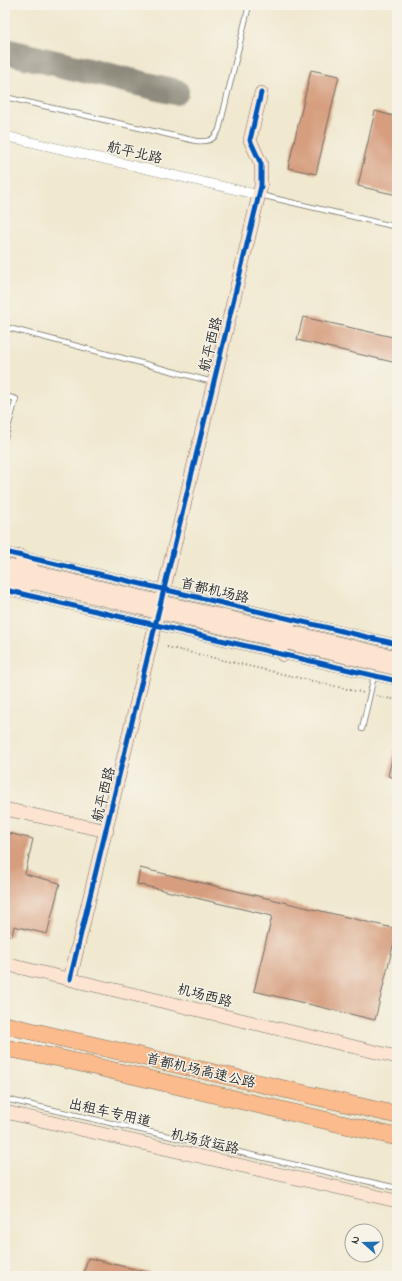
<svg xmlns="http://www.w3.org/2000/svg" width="402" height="1281" font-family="'Indie Flower','LXGW WenKai TC',sans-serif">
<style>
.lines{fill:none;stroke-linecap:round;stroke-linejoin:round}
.taxiway{stroke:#8e8a7d;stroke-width:26}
.building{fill:#d69d7e}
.lane-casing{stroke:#706d64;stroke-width:6}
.street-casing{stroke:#706d64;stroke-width:10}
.secondary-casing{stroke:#706d64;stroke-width:14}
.highway-casing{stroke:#706d64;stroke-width:18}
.path{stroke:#706d64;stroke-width:2;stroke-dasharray:1 3;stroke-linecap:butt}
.lane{stroke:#fff;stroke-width:4.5}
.street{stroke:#fff;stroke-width:9}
.secondary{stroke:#fde4d1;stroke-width:13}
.highway{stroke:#fbbb8c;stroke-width:17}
.cycleway-casing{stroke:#f7f3e8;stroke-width:8}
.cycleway{stroke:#0057b8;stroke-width:5}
.labels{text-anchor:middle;stroke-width:3;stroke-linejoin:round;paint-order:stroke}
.street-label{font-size:14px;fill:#2b2b2b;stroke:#f7f3e8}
</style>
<rect width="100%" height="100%" fill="#f7f3e8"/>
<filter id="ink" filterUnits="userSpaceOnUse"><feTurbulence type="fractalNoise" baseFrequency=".025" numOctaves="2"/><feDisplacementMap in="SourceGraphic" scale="8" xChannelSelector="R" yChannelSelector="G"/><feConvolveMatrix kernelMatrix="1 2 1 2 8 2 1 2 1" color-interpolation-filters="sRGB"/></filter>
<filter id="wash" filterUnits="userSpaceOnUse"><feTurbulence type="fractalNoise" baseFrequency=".012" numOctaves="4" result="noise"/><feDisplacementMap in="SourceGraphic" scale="16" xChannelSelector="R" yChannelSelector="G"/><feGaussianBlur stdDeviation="0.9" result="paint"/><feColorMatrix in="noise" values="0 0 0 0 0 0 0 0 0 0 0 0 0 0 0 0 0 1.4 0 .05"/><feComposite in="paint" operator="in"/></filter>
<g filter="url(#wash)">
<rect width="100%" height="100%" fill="#f0e8cf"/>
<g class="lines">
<!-- taxiway -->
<path class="taxiway" d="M 5,51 L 176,92"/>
</g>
<g id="blocks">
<!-- building -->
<path class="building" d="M 311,70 L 339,76 L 316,174 L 288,168 Z
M 375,111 L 397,117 L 397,195 L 358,186 Z
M 303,317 L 397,338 L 397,363 L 297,340 Z
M 394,750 L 397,750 L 397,778 L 388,776 Z
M 8,833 L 33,839 L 25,874 L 60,883 L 47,934 L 14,926 L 12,936 L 5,934 L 5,846 Z
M 140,868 L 397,929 L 375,1020 L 254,991 L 272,916 L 137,884 Z
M 88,1258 L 151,1273 L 151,1276 L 83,1276 Z"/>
</g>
</g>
<g filter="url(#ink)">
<use href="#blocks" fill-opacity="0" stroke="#706d64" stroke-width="1"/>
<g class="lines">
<defs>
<path id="lane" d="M 5,97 L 196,141 C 208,142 213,141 219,130 L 249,5
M 260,195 L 397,227
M 5,327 L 213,382
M 5,396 L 16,399 L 5,438
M 362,729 L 374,676
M 5,1099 L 397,1188"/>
<path id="street" d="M 5,136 L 259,195
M 5,552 L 397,644
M 9,591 L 397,681"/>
<path id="secondary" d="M 20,556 L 36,573
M 5,565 L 397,657
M 5,576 L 397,669
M 8,591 L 33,583
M 275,628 L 292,620
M 272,640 L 283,655
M 5,809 L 107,831
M 5,964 L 397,1057
M 70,979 L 261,186 L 261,164 L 250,140 L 261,93
M 5,1112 L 397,1201"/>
<path id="highway" d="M 5,1025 L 397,1115
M 5,1048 L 59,1058 L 397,1137"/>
</defs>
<!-- lane casing -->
<use href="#lane" class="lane-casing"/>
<!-- street casing -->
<use href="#street" class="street-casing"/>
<!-- secondary casing -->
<use href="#secondary" class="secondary-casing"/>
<!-- highway casing -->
<use href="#highway" class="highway-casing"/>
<!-- path -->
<path class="path" d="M 167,647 L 364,693
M 376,696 L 397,700"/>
<!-- lane -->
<use href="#lane" class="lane"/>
<!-- street -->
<use href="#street" class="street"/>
<!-- secondary -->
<use href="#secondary" class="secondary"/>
<!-- highway -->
<use href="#highway" class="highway"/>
<defs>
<path id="cycleway" d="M 5,552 L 397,644
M 5,590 L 397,681
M 70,979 L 261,186 L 261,164 L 250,140 L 261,93"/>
</defs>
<!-- cycleway casing -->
<use href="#cycleway" class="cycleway-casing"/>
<!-- cycleway -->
<use href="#cycleway" class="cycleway"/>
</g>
</g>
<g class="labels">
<!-- street labels -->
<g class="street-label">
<text transform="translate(135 152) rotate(13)" y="5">航平北路</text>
<text transform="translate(210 344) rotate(-76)" y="5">航平西路</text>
<text transform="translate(215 590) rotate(13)" y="5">首都机场路</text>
<text transform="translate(103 794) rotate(-76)" y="5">航平西路</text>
<text transform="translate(205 995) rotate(14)" y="5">机场西路</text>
<text transform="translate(201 1070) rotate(13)" y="5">首都机场高速公路</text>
<text transform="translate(110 1112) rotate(13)" y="5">出租车专用道</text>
<text transform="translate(205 1141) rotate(13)" y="5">机场货运路</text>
</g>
</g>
<!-- margin -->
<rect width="402" height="1281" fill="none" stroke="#f7f3e8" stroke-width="20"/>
<!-- north arrow -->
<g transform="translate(364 1243) rotate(290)"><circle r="19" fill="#f7f3e8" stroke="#a5a39c"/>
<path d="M0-3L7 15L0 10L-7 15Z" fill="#1f6fb2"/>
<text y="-6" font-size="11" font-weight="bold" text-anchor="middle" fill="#2b2b2b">N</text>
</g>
</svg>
